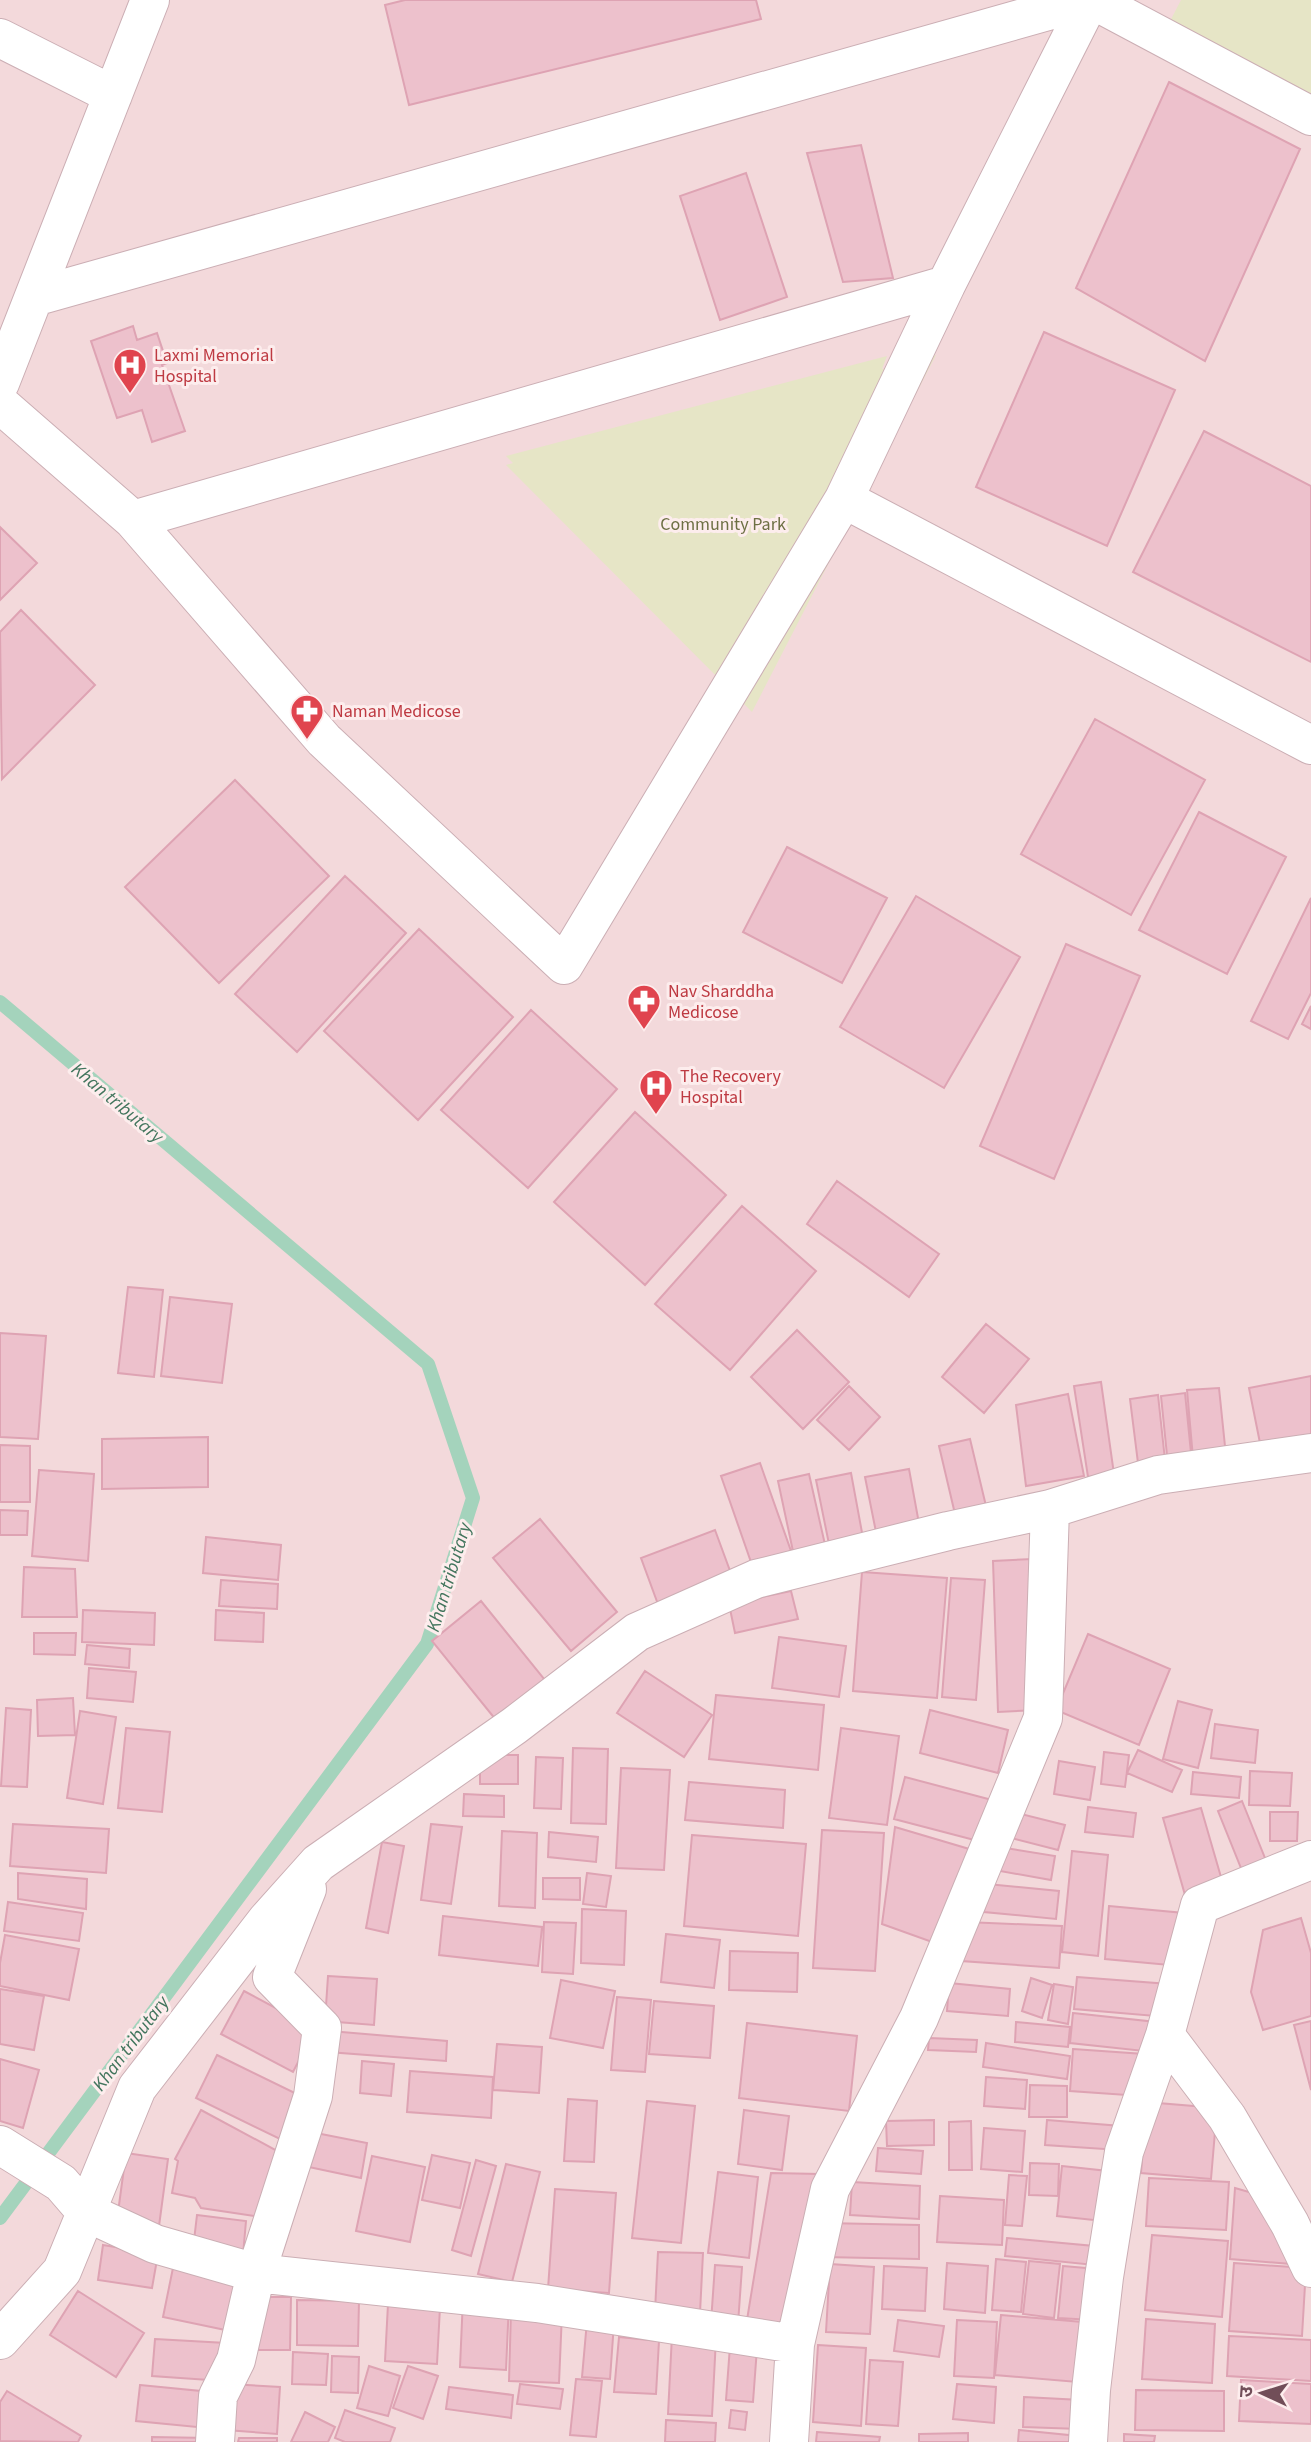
<svg xmlns="http://www.w3.org/2000/svg" width="1311" height="2442" font-family="'Source Sans 3','Noto Sans Devanagari',sans-serif">
<style>
.residential{fill:#f3d9db}
.green{fill:#e6e5c6}
.lines{fill:none;stroke-linecap:round;stroke-linejoin:round}
.stream{stroke:#a4d3bc;stroke-width:14}
.building{fill:#edc1cc;stroke:#dea3b3;stroke-width:2}
.minor-casing{stroke:#cbaeb4;stroke-width:40}
.minor{stroke:#fff;stroke-width:38}
.labels{text-anchor:middle;stroke-width:6;stroke-linejoin:round;paint-order:stroke}
.health-label{font-size:18px;fill:#be3a42;stroke:#fdeded;text-anchor:start}
.park-label{font-size:18px;fill:#6e7044;stroke:#fdeded}
.water-label{font-size:19px;font-style:italic;fill:#42755d;stroke:#fdeded}
</style>
<rect width="100%" height="100%" fill="#fae7e7"/>
<!-- residential -->
<path class="residential" d="M 0,0 L 1311,0 L 1311,2442 L 0,2442 Z"/>
<!-- green -->
<path class="green" d="M 1181,0 L 1311,0 L 1311,97 L 1168,25 Z
M 936,355 L 752,712 L 506,465 L 513,463 L 506,456 L 887,356 L 882,369 Z"/>
<g class="lines">
<!-- stream -->
<path class="stream" d="M 0,1002 L 428,1364 L 473,1498 L 427,1644 L 0,2218"/>
</g>
<!-- building -->
<path class="building" d="M 405,0 L 756,0 L 761,19 L 409,105 L 385,5 Z
M 1169,82 L 1300,149 L 1205,361 L 1076,288 Z
M 861,145 L 893,278 L 843,282 L 807,153 Z
M 746,173 L 787,297 L 720,320 L 680,196 Z
M 133,326 L 137,340 L 157,333 L 167,363 L 162,365 L 185,431 L 152,442 L 142,410 L 117,418 L 91,341 Z
M 1044,332 L 1175,390 L 1107,546 L 976,487 Z
M 1204,431 L 1311,486 L 1311,662 L 1133,572 Z
M 0,527 L 37,563 L 0,600 Z
M 21,610 L 95,685 L 2,779 L 0,632 Z
M 1095,719 L 1205,780 L 1131,915 L 1021,854 Z
M 235,780 L 329,876 L 219,983 L 125,887 Z
M 1199,812 L 1286,857 L 1227,974 L 1139,930 Z
M 787,847 L 887,898 L 842,983 L 743,932 Z
M 345,876 L 406,933 L 297,1052 L 235,994 Z
M 916,896 L 1020,957 L 944,1088 L 840,1027 Z
M 1311,898 L 1311,993 L 1288,1039 L 1251,1021 Z
M 419,929 L 513,1017 L 418,1120 L 324,1031 Z
M 1066,944 L 1140,976 L 1054,1179 L 980,1146 Z
M 1311,1006 L 1311,1029 L 1302,1024 Z
M 531,1010 L 617,1089 L 528,1188 L 441,1110 Z
M 635,1112 L 726,1195 L 645,1285 L 554,1202 Z
M 837,1181 L 939,1254 L 909,1297 L 807,1224 Z
M 742,1206 L 816,1271 L 730,1370 L 655,1304 Z
M 128,1287 L 163,1290 L 154,1377 L 118,1373 Z
M 170,1297 L 232,1304 L 222,1383 L 161,1376 Z
M 986,1324 L 1029,1359 L 984,1413 L 942,1377 Z
M 797,1330 L 849,1382 L 803,1429 L 751,1377 Z
M 0,1333 L 46,1336 L 38,1439 L 0,1437 Z
M 1311,1376 L 1311,1437 L 1261,1448 L 1249,1388 Z
M 1101,1382 L 1114,1474 L 1088,1477 L 1074,1386 Z
M 849,1386 L 880,1417 L 849,1450 L 817,1420 Z
M 1219,1388 L 1226,1456 L 1193,1458 L 1187,1390 Z
M 1185,1393 L 1192,1463 L 1168,1465 L 1161,1396 Z
M 1068,1394 L 1084,1476 L 1026,1486 L 1016,1405 Z
M 1158,1395 L 1165,1460 L 1138,1463 L 1130,1399 Z
M 208,1437 L 208,1487 L 102,1489 L 102,1439 Z
M 970,1439 L 986,1506 L 955,1514 L 939,1446 Z
M 0,1445 L 30,1446 L 30,1502 L 0,1502 Z
M 760,1463 L 791,1551 L 752,1565 L 721,1476 Z
M 909,1469 L 920,1529 L 877,1537 L 865,1477 Z
M 39,1470 L 94,1474 L 88,1561 L 32,1556 Z
M 851,1473 L 863,1538 L 829,1544 L 816,1480 Z
M 809,1474 L 826,1549 L 794,1556 L 778,1481 Z
M 0,1510 L 28,1511 L 27,1535 L 0,1535 Z
M 540,1519 L 617,1612 L 571,1651 L 493,1558 Z
M 715,1530 L 733,1579 L 659,1607 L 641,1558 Z
M 206,1537 L 281,1545 L 278,1580 L 203,1573 Z
M 1032,1559 L 1038,1710 L 998,1712 L 993,1561 Z
M 24,1567 L 75,1569 L 77,1617 L 22,1617 Z
M 862,1572 L 947,1578 L 937,1698 L 853,1691 Z
M 951,1578 L 985,1580 L 976,1700 L 942,1697 Z
M 221,1580 L 278,1584 L 277,1609 L 219,1606 Z
M 791,1591 L 798,1619 L 735,1633 L 729,1604 Z
M 481,1601 L 545,1680 L 496,1720 L 432,1641 Z
M 83,1610 L 155,1613 L 154,1645 L 82,1642 Z
M 216,1610 L 264,1613 L 263,1642 L 215,1640 Z
M 34,1633 L 76,1633 L 75,1655 L 34,1654 Z
M 1088,1634 L 1170,1669 L 1139,1745 L 1056,1710 Z
M 779,1637 L 846,1646 L 839,1697 L 772,1688 Z
M 87,1645 L 130,1649 L 129,1668 L 85,1664 Z
M 89,1668 L 136,1672 L 133,1702 L 87,1698 Z
M 645,1671 L 712,1715 L 684,1757 L 617,1713 Z
M 716,1695 L 824,1705 L 818,1770 L 709,1759 Z
M 73,1698 L 75,1735 L 38,1736 L 37,1700 Z
M 1178,1701 L 1212,1710 L 1198,1768 L 1163,1759 Z
M 6,1708 L 31,1710 L 27,1787 L 1,1786 Z
M 930,1710 L 1008,1730 L 998,1773 L 920,1753 Z
M 80,1711 L 116,1717 L 103,1804 L 67,1798 Z
M 1215,1724 L 1258,1730 L 1255,1763 L 1211,1758 Z
M 126,1728 L 170,1732 L 162,1812 L 118,1808 Z
M 841,1728 L 899,1736 L 887,1825 L 829,1818 Z
M 573,1748 L 608,1749 L 606,1824 L 571,1823 Z
M 1138,1750 L 1182,1770 L 1172,1792 L 1127,1773 Z
M 1104,1752 L 1129,1755 L 1125,1787 L 1101,1784 Z
M 480,1755 L 518,1755 L 518,1784 L 480,1784 Z
M 536,1757 L 563,1758 L 561,1809 L 534,1808 Z
M 1059,1761 L 1095,1767 L 1090,1800 L 1054,1794 Z
M 621,1768 L 670,1770 L 664,1870 L 616,1868 Z
M 1250,1771 L 1292,1773 L 1290,1806 L 1249,1805 Z
M 1193,1772 L 1241,1777 L 1239,1798 L 1191,1794 Z
M 905,1777 L 992,1800 L 982,1842 L 894,1819 Z
M 689,1782 L 785,1790 L 783,1828 L 685,1820 Z
M 464,1794 L 504,1796 L 504,1817 L 463,1816 Z
M 1242,1801 L 1271,1873 L 1247,1883 L 1218,1811 Z
M 1088,1807 L 1136,1813 L 1133,1837 L 1085,1832 Z
M 1201,1808 L 1223,1884 L 1185,1895 L 1163,1818 Z
M 1009,1811 L 1065,1825 L 1058,1850 L 1003,1836 Z
M 1270,1812 L 1298,1812 L 1297,1841 L 1270,1841 Z
M 13,1824 L 109,1829 L 106,1873 L 10,1866 Z
M 431,1824 L 462,1827 L 451,1904 L 421,1900 Z
M 895,1827 L 976,1851 L 946,1947 L 882,1924 Z
M 822,1830 L 884,1833 L 875,1971 L 813,1968 Z
M 502,1831 L 537,1833 L 535,1908 L 499,1906 Z
M 549,1832 L 598,1837 L 596,1862 L 548,1857 Z
M 692,1835 L 806,1844 L 798,1936 L 684,1926 Z
M 382,1842 L 404,1846 L 388,1933 L 366,1928 Z
M 993,1846 L 1055,1856 L 1051,1880 L 989,1869 Z
M 1072,1851 L 1108,1855 L 1098,1956 L 1062,1952 Z
M 18,1873 L 87,1879 L 86,1909 L 18,1899 Z
M 587,1873 L 611,1876 L 606,1907 L 583,1904 Z
M 543,1878 L 580,1878 L 580,1900 L 543,1899 Z
M 987,1884 L 1059,1891 L 1056,1919 L 984,1912 Z
M 8,1902 L 83,1913 L 79,1941 L 4,1931 Z
M 1109,1906 L 1184,1913 L 1180,1966 L 1105,1959 Z
M 582,1909 L 626,1911 L 624,1965 L 581,1963 Z
M 443,1916 L 542,1927 L 538,1966 L 439,1955 Z
M 1301,1918 L 1311,1953 L 1311,2016 L 1263,2030 L 1251,1992 L 1263,1930 Z
M 544,1922 L 576,1923 L 573,1974 L 542,1972 Z
M 966,1922 L 1062,1926 L 1059,1968 L 947,1960 Z
M 666,1934 L 720,1940 L 714,1988 L 661,1982 Z
M 5,1935 L 79,1949 L 69,2000 L 0,1986 L 0,1963 Z
M 730,1951 L 798,1953 L 797,1992 L 729,1990 Z
M 328,1976 L 377,1979 L 374,2025 L 325,2021 Z
M 1077,1977 L 1169,1984 L 1167,2017 L 1074,2009 Z
M 1031,1978 L 1052,1985 L 1042,2018 L 1022,2011 Z
M 561,1980 L 615,1991 L 603,2048 L 550,2038 Z
M 949,1983 L 1010,1989 L 1008,2016 L 947,2011 Z
M 1054,1984 L 1073,1987 L 1068,2024 L 1048,2020 Z
M 0,1989 L 44,1996 L 34,2050 L 0,2044 Z
M 244,1991 L 315,2029 L 293,2072 L 221,2034 Z
M 617,1997 L 651,2000 L 645,2072 L 611,2070 Z
M 654,2001 L 714,2006 L 710,2058 L 649,2054 Z
M 1073,2013 L 1156,2022 L 1153,2052 L 1070,2043 Z
M 1311,2021 L 1311,2090 L 1294,2025 Z
M 1016,2022 L 1070,2027 L 1068,2047 L 1015,2042 Z
M 747,2023 L 857,2036 L 849,2111 L 739,2098 Z
M 330,2031 L 447,2041 L 446,2061 L 328,2052 Z
M 929,2038 L 977,2040 L 976,2052 L 928,2050 Z
M 986,2043 L 1070,2056 L 1067,2079 L 983,2067 Z
M 497,2044 L 542,2047 L 539,2093 L 493,2090 Z
M 1073,2049 L 1144,2054 L 1141,2096 L 1070,2091 Z
M 217,2055 L 303,2097 L 282,2140 L 196,2098 Z
M 0,2059 L 39,2070 L 23,2128 L 0,2121 Z
M 362,2061 L 394,2064 L 391,2096 L 360,2093 Z
M 410,2071 L 493,2077 L 491,2118 L 407,2112 Z
M 986,2077 L 1027,2080 L 1025,2109 L 984,2106 Z
M 1030,2085 L 1067,2086 L 1067,2117 L 1029,2117 Z
M 568,2099 L 597,2101 L 594,2162 L 564,2161 Z
M 647,2101 L 695,2106 L 681,2243 L 632,2238 Z
M 1146,2102 L 1217,2108 L 1211,2179 L 1141,2173 Z
M 201,2110 L 281,2153 L 267,2218 L 201,2208 L 195,2198 L 172,2193 L 178,2161 L 175,2159 Z
M 744,2110 L 789,2116 L 782,2170 L 738,2164 Z
M 934,2120 L 934,2145 L 887,2146 L 886,2121 Z
M 1047,2120 L 1121,2126 L 1119,2150 L 1045,2145 Z
M 971,2121 L 972,2170 L 949,2170 L 949,2122 Z
M 984,2128 L 1025,2131 L 1022,2172 L 981,2169 Z
M 311,2132 L 367,2143 L 361,2178 L 304,2166 Z
M 878,2148 L 923,2151 L 921,2174 L 876,2171 Z
M 126,2153 L 168,2159 L 159,2226 L 117,2220 Z
M 432,2155 L 470,2163 L 460,2208 L 422,2200 Z
M 372,2156 L 425,2167 L 410,2242 L 356,2231 Z
M 476,2160 L 496,2166 L 471,2256 L 452,2250 Z
M 1030,2163 L 1059,2164 L 1058,2196 L 1029,2195 Z
M 506,2164 L 540,2172 L 512,2282 L 478,2274 Z
M 1062,2166 L 1117,2172 L 1112,2222 L 1057,2216 Z
M 718,2172 L 758,2177 L 749,2258 L 708,2253 Z
M 771,2173 L 820,2174 L 793,2333 L 746,2326 Z
M 1009,2175 L 1027,2176 L 1022,2226 L 1005,2225 Z
M 1149,2178 L 1229,2182 L 1226,2230 L 1146,2226 Z
M 852,2182 L 920,2186 L 919,2219 L 850,2215 Z
M 1235,2188 L 1263,2196 L 1292,2264 L 1230,2259 Z
M 555,2189 L 616,2193 L 609,2293 L 548,2289 Z
M 940,2196 L 1004,2200 L 1002,2245 L 937,2242 Z
M 197,2215 L 246,2221 L 243,2255 L 193,2249 Z
M 825,2223 L 919,2225 L 919,2259 L 824,2257 Z
M 1152,2235 L 1228,2241 L 1222,2317 L 1145,2310 Z
M 1007,2238 L 1105,2247 L 1104,2266 L 1005,2256 Z
M 103,2245 L 158,2254 L 152,2288 L 98,2280 Z
M 658,2252 L 703,2253 L 700,2313 L 655,2311 Z
M 996,2259 L 1026,2262 L 1021,2312 L 992,2310 Z
M 1029,2261 L 1060,2264 L 1054,2318 L 1023,2314 Z
M 174,2263 L 246,2278 L 235,2332 L 163,2317 Z
M 947,2263 L 988,2266 L 985,2313 L 944,2309 Z
M 1234,2263 L 1306,2268 L 1302,2336 L 1229,2331 Z
M 830,2264 L 874,2267 L 870,2334 L 826,2332 Z
M 715,2265 L 742,2267 L 738,2324 L 711,2322 Z
M 884,2266 L 927,2268 L 925,2311 L 882,2309 Z
M 1063,2266 L 1097,2269 L 1093,2320 L 1058,2318 Z
M 78,2291 L 144,2333 L 116,2377 L 50,2335 Z
M 257,2297 L 291,2297 L 290,2350 L 256,2350 Z
M 463,2298 L 509,2302 L 506,2370 L 460,2367 Z
M 297,2300 L 359,2301 L 358,2346 L 297,2345 Z
M 388,2304 L 440,2307 L 437,2364 L 385,2361 Z
M 511,2311 L 562,2313 L 559,2383 L 509,2381 Z
M 1001,2315 L 1094,2323 L 1089,2383 L 995,2375 Z
M 1146,2319 L 1215,2324 L 1212,2383 L 1142,2379 Z
M 898,2320 L 944,2326 L 939,2357 L 894,2351 Z
M 957,2320 L 997,2322 L 994,2378 L 954,2376 Z
M 587,2321 L 614,2323 L 610,2379 L 582,2377 Z
M 672,2335 L 716,2338 L 712,2416 L 668,2414 Z
M 1229,2336 L 1311,2340 L 1311,2381 L 1227,2376 Z
M 619,2337 L 659,2341 L 656,2394 L 614,2392 Z
M 155,2339 L 226,2343 L 223,2381 L 152,2376 Z
M 818,2345 L 866,2348 L 861,2426 L 813,2422 Z
M 730,2346 L 757,2348 L 753,2402 L 726,2400 Z
M 293,2352 L 328,2354 L 326,2385 L 292,2384 Z
M 332,2356 L 359,2357 L 358,2393 L 331,2392 Z
M 870,2360 L 903,2362 L 898,2426 L 866,2424 Z
M 369,2366 L 400,2376 L 388,2416 L 357,2408 Z
M 408,2366 L 438,2376 L 423,2419 L 393,2408 Z
M 576,2379 L 602,2381 L 596,2437 L 570,2435 Z
M 1241,2380 L 1311,2384 L 1311,2424 L 1239,2421 Z
M 229,2384 L 280,2387 L 277,2434 L 226,2430 Z
M 520,2384 L 563,2389 L 560,2409 L 517,2404 Z
M 957,2384 L 996,2387 L 994,2423 L 953,2419 Z
M 140,2385 L 211,2392 L 207,2428 L 136,2421 Z
M 449,2387 L 513,2395 L 511,2418 L 446,2409 Z
M 1136,2390 L 1224,2391 L 1224,2431 L 1135,2430 Z
M 7,2391 L 81,2436 L 78,2442 L 0,2441 L 0,2402 Z
M 1024,2397 L 1081,2400 L 1080,2429 L 1023,2427 Z
M 345,2410 L 395,2428 L 390,2442 L 345,2442 L 335,2438 Z
M 731,2410 L 747,2412 L 745,2430 L 729,2428 Z
M 305,2412 L 335,2427 L 328,2442 L 291,2442 Z
M 666,2420 L 716,2423 L 715,2442 L 665,2442 Z
M 1019,2430 L 1078,2436 L 1077,2442 L 1018,2442 Z
M 817,2432 L 880,2437 L 879,2442 L 816,2442 Z
M 968,2433 L 968,2442 L 919,2442 L 919,2434 Z
M 1124,2434 L 1155,2436 L 1154,2442 L 1124,2442 Z
M 152,2437 L 209,2438 L 209,2442 L 152,2442 Z
M 239,2438 L 277,2438 L 277,2442 L 238,2442 Z"/>
<g class="lines">
<defs>
<path id="minor" d="M 1093,0 L 1311,116
M 0,38 L 113,95
M 34,297 L 1087,0
M 0,383 L 150,0
M 0,404 L 133,520 L 324,740 L 564,965 L 844,499 L 946,285 L 1090,0
M 844,499 L 1311,745
M 133,520 L 946,285
M 1165,2035 L 1227,2117 L 1290,2224 L 1311,2268
M 0,2145 L 61,2183 L 86,2212 L 155,2244 L 256,2273 L 537,2303 L 795,2344
M 0,2340 L 62,2271 L 137,2088 L 267,1920 L 318,1863 L 514,1726 L 637,1632 L 756,1579 L 948,1531 L 1050,1509 L 1158,1475 L 1311,1453
M 215,2442 L 218,2396 L 236,2360 L 256,2273 L 313,2096 L 322,2028 L 272,1977 L 307,1889
M 789,2442 L 795,2344 L 830,2189 L 919,2018 L 1043,1718 L 1050,1509
M 1088,2442 L 1091,2390 L 1104,2277 L 1124,2152 L 1165,2035 L 1200,1905 L 1311,1860"/>
</defs>
<!-- minor casing -->
<use href="#minor" class="minor-casing"/>
<!-- minor -->
<use href="#minor" class="minor"/>
</g>
<!-- icons -->
<defs>
<symbol id="hospital-pin" viewBox="-11 -11 22 30"><path d="M0 17L-7.5 6A9.5 9.5 0 1 1 7.5 6Z" fill="#e0444e" stroke="#fdeded"/><path d="M-5-5h3v3.5h4V-5h3V5h-3V1.5h-4V5h-3Z" fill="#fff"/></symbol>
<symbol id="pharmacy-pin" viewBox="-11 -11 22 30"><path d="M0 17L-7.5 6A9.5 9.5 0 1 1 7.5 6Z" fill="#e0444e" stroke="#fdeded"/><path d="M-2-6h4v4h4v4h-4v4h-4v-4h-4v-4h4Z" fill="#fff"/></symbol>
</defs>
<g fill-rule="evenodd">
<use href="#hospital-pin" x="111" y="346" width="38" height="52"/>
<use href="#pharmacy-pin" x="288" y="692" width="38" height="52"/>
<use href="#pharmacy-pin" x="625" y="982" width="38" height="52"/>
<use href="#hospital-pin" x="637" y="1067" width="38" height="52"/>
</g>
<g class="labels">
<!-- health labels -->
<g class="health-label">
<text x="154" y="361">Laxmi Memorial<tspan x="154" dy="21">Hospital</tspan></text>
<text x="332" y="717">Naman Medicose</text>
<text x="668" y="997">Nav Sharddha<tspan x="668" dy="21">Medicose</tspan></text>
<text x="680" y="1082">The Recovery<tspan x="680" dy="21">Hospital</tspan></text>
</g>
<!-- park labels -->
<g class="park-label">
<text x="723" y="530">Community Park</text>
</g>
<!-- water labels -->
<g class="water-label">
<text transform="translate(118 1102) rotate(40)" y="7">Khan tributary</text>
<text transform="translate(448 1577) rotate(-73)" y="7">Khan tributary</text>
<text transform="translate(130 2043) rotate(-53)" y="7">Khan tributary</text>
</g>
</g>
<!-- north arrow -->
<g transform="translate(1262 2393) rotate(274)" stroke="#fdeded" stroke-width="5" paint-order="stroke">
<path d="M0-5L12 26L0 18L-12 26Z" fill="#714e58"/>
<text y="-10" font-size="19" font-weight="bold" text-anchor="middle" fill="#714e58">उ</text>
</g>
</svg>
